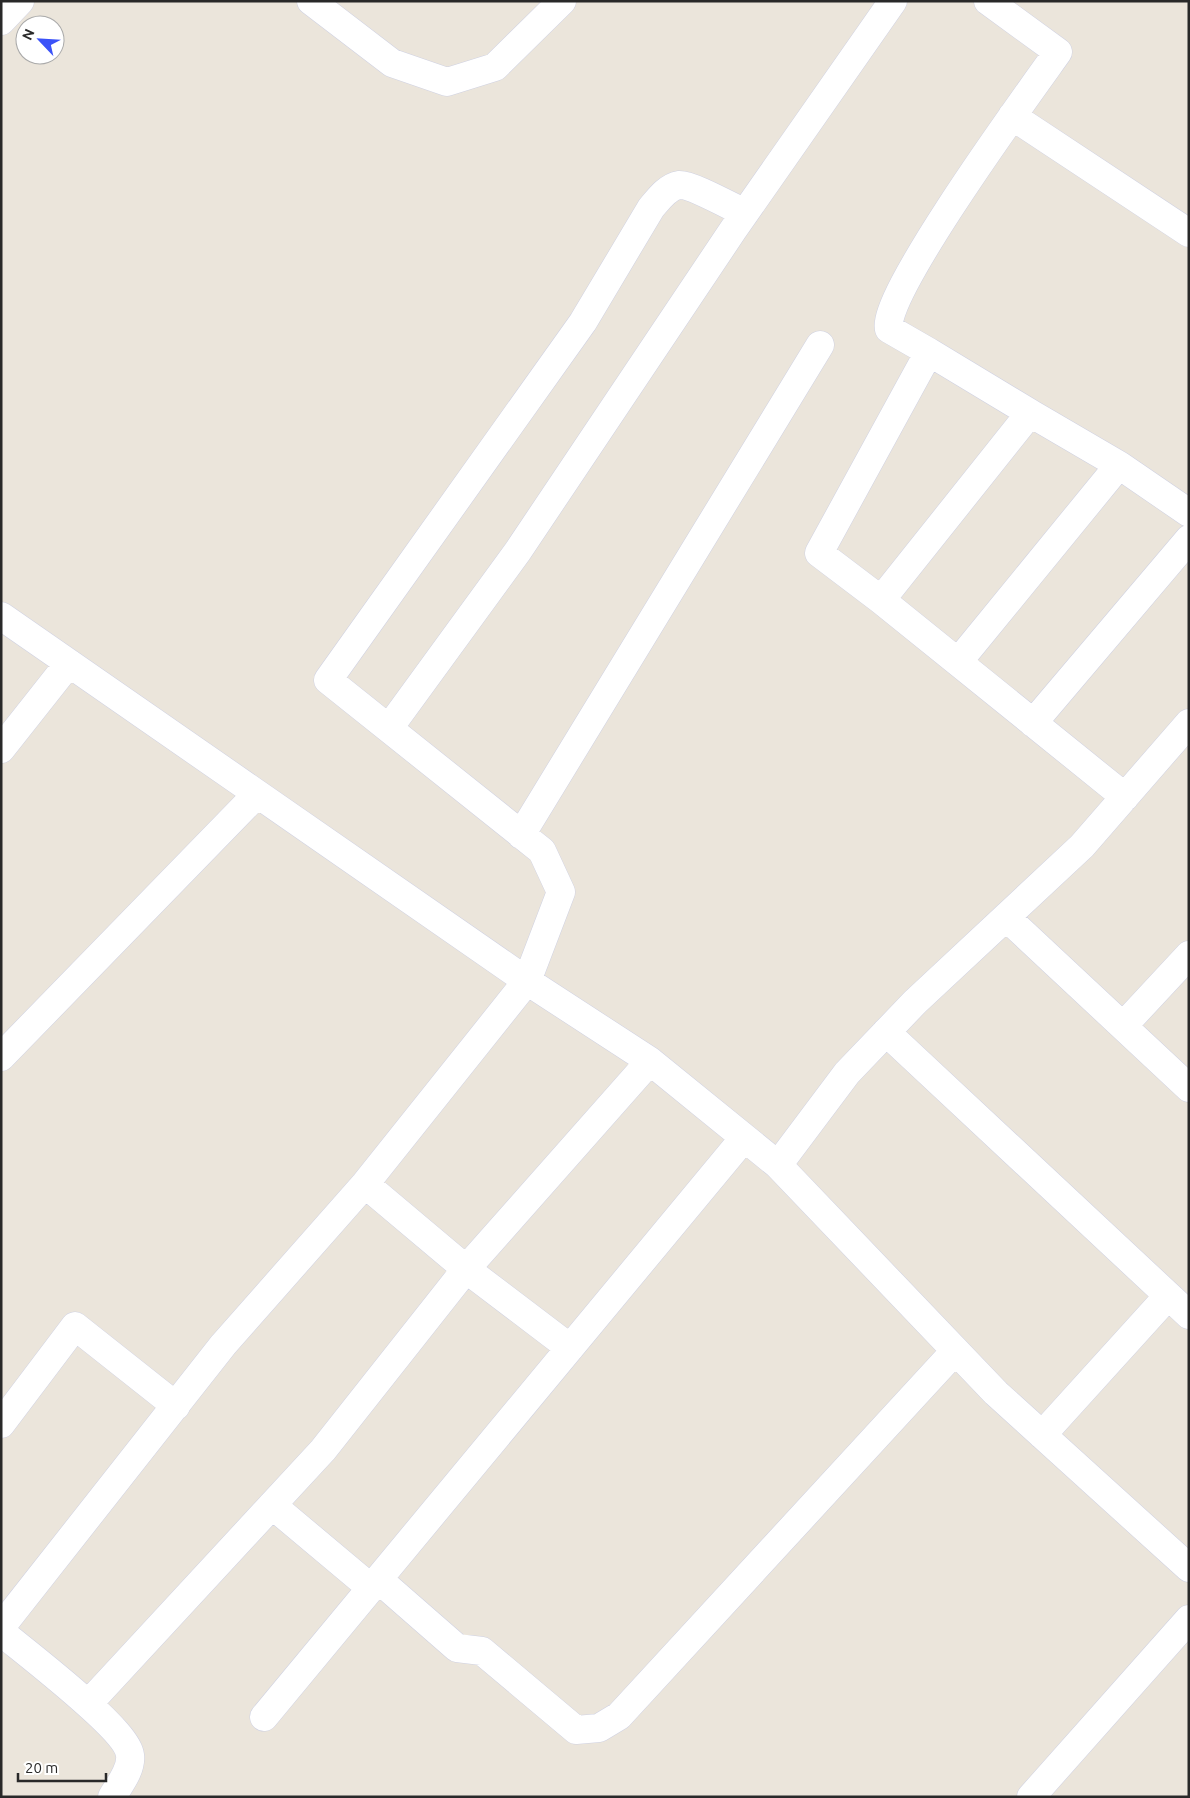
<svg xmlns="http://www.w3.org/2000/svg" width="1190" height="1798" font-family="Ubuntu,sans-serif">
<style>
.lines{fill:none;stroke-linecap:round;stroke-linejoin:round}
.minor-casing{stroke:#d0d2e2;stroke-width:29}
.minor{stroke:#fff;stroke-width:28}
</style>
<rect width="100%" height="100%" fill="#ebe5db"/>
<g class="lines">
<defs>
<path id="minor" d="M 311,1 L 392,63 L 447,82 L 495,67 L 562,1
M 1,21 L 20,1
M 1012,116 L 1189,233
M 929,352 L 889,329 C 880,296 1031,90 1058,52 L 988,1
M 1030,413 L 1119,465
M 881,600 L 1030,413 L 929,352 L 819,553 L 881,600 L 1125,797
M 1,616 L 527,981 L 650,1061 L 778,1165 L 996,1393 L 1189,1568
M 958,662 L 1119,465 L 1189,513
M 1033,723 L 1189,539
M 389,728 L 518,551 L 733,230 L 893,1
M 1,749 L 69,663
M 521,835 L 820,345
M 1006,917 L 1189,1088
M 1123,1026 L 1189,955
M 886,1032 L 1189,1315
M 1,1057 L 257,794
M 778,1165 L 847,1073 L 915,1002 L 1082,846 L 1189,723
M 365,1184 L 466,1269 L 570,1348
M 1,1424 L 75,1326 L 176,1406
M 1042,1435 L 1168,1296
M 272,1505 L 371,1588
M 378,1579 L 457,1648 L 482,1651 L 576,1730 L 599,1728 L 619,1716 L 955,1351
M 1,1627 L 223,1345 L 365,1184 L 527,981 L 561,892 L 542,851 L 328,680 L 583,322 L 651,208 C 658,200 667,187 679,185 C 691,184 732,207 745,213
M 1,1632 C 25,1652 127,1729 130,1755 C 132,1770 119,1785 112,1797
M 88,1704 L 323,1450 L 466,1269 L 650,1061
M 264,1717 L 744,1138
M 1031,1797 L 1189,1619"/>
</defs>
<!-- minor casing -->
<use href="#minor" class="minor-casing"/>
<!-- minor -->
<use href="#minor" class="minor"/>
</g>
<!-- border -->
<rect width="1190" height="1798" fill="none" stroke="#292929" stroke-width="5"/>
<!-- north arrow -->
<g transform="translate(40 40) rotate(295)"><circle r="24" fill="#ffffff" stroke="#a9a9a9"/>
<path d="M0-4L9 19L0 12L-9 19Z" fill="#3b52f8"/>
<text y="-8" font-size="14" font-weight="bold" text-anchor="middle" fill="#292929">N</text>
</g>
<!-- scale -->
<path d="M18 1773v8h88v-8" fill="none" stroke="#292929" stroke-width="2.5"/>
<text x="25" y="1773" font-size="15" fill="#292929" stroke="#ffffff" stroke-width="4" paint-order="stroke">20 m</text>
</svg>
